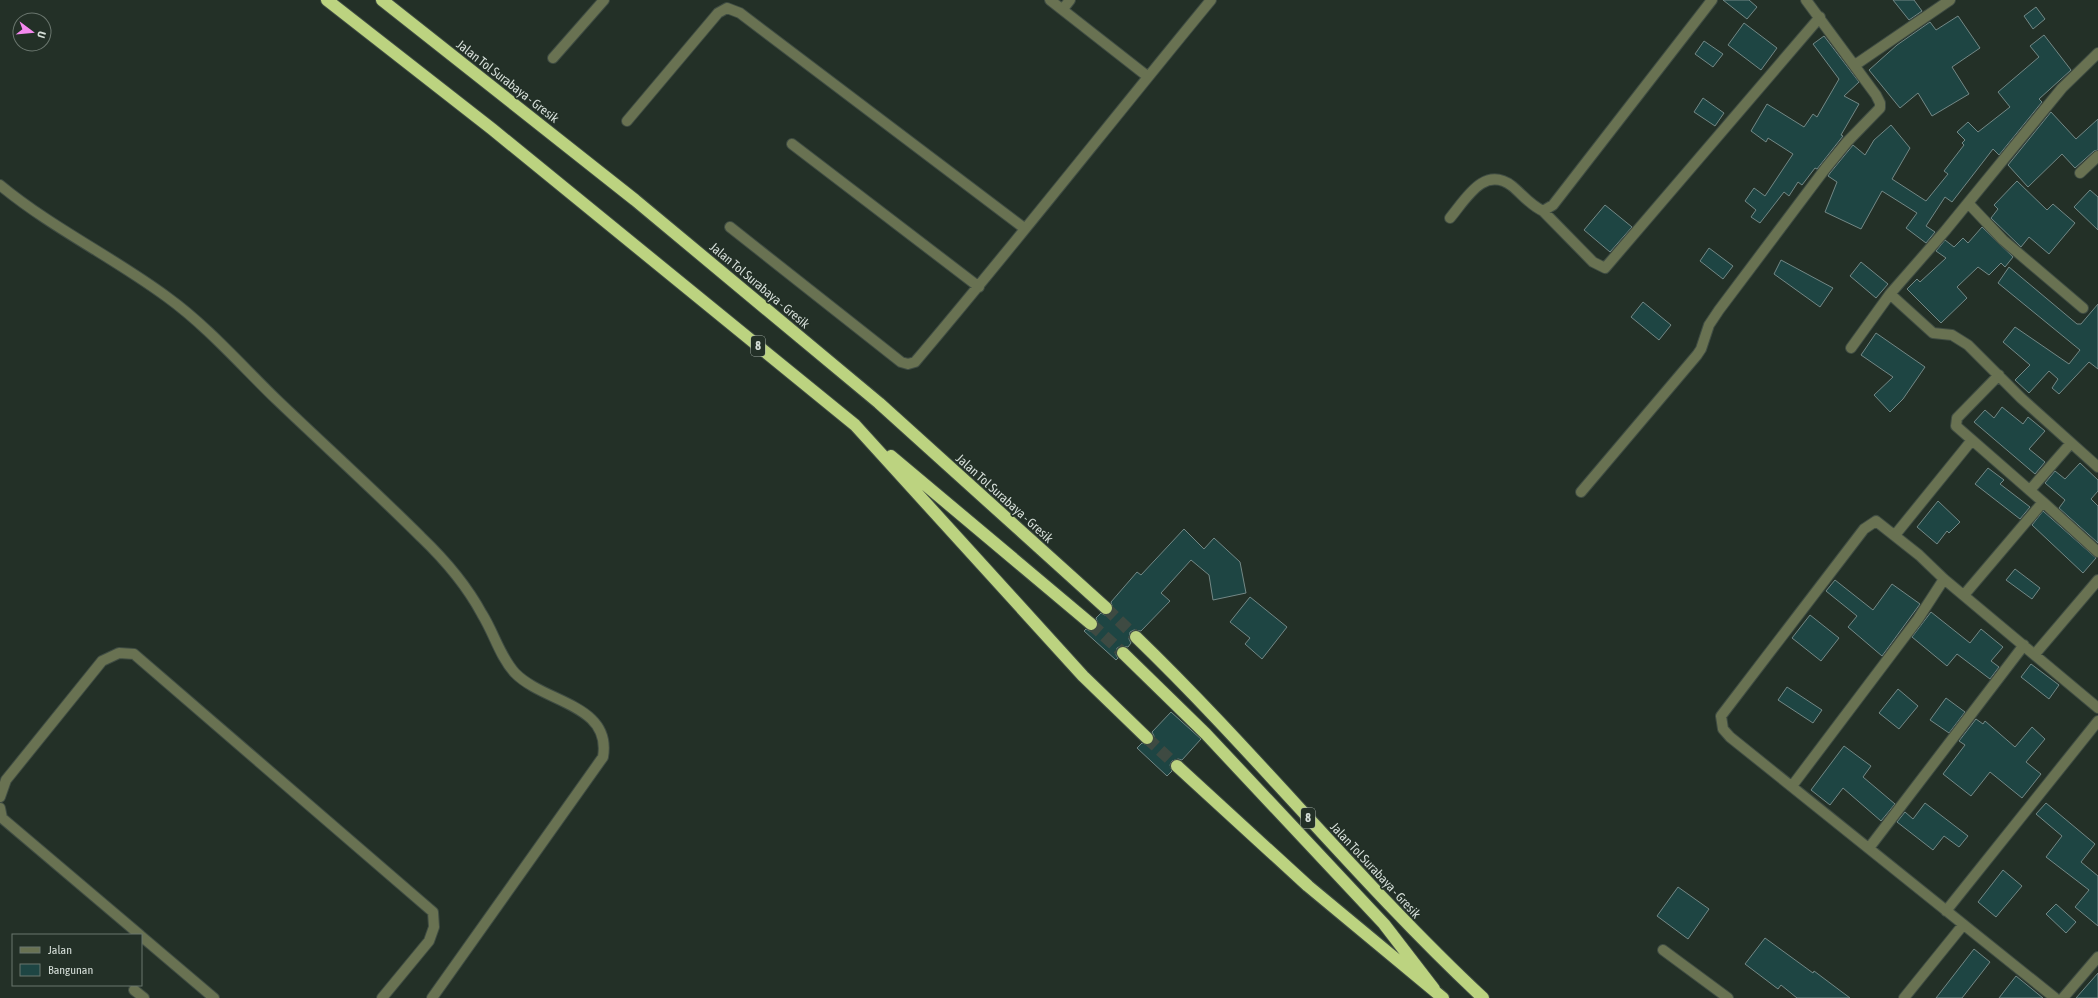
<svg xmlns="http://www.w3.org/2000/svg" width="2098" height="998" font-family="'Asap Condensed',sans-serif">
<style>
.building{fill:#1e4543;stroke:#738886}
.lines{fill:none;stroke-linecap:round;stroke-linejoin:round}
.highway-tunnel{stroke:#3e4a42;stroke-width:12;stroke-dasharray:12 6;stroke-linecap:butt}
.minor-casing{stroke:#3f4c43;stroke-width:12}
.highway-casing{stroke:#3f4c43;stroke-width:14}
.minor{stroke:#697252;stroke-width:10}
.highway{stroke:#bcd380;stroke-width:12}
.labels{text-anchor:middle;stroke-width:3.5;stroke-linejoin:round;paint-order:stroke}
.shield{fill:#233027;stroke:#a0aaa3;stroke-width:1}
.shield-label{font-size:12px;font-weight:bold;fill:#d5ded8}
.street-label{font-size:13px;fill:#d5ded8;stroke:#233027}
</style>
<rect width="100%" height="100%" fill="#233027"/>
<!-- building -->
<path class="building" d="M 1723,0 L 1749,0 L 1757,7 L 1747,19 Z
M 1893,0 L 1914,0 L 1922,11 L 1909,20 Z
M 2036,7 L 2045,19 L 2033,29 L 2024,16 Z
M 1958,16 L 1980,48 L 1952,67 L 1969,94 L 1932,116 L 1918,93 L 1900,108 L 1869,70 L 1897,45 L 1930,22 L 1936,30 Z
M 1744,23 L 1777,48 L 1761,70 L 1728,45 Z
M 2044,35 L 2071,70 L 2039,99 L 2042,102 L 1999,155 L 1993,149 L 1952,202 L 1945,197 L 1926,226 L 1935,232 L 1926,243 L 1906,228 L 1917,213 L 1882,191 L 1861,229 L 1825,212 L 1837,182 L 1828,176 L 1830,173 L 1853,145 L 1865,155 L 1874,140 L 1891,125 L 1910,148 L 1892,179 L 1926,201 L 1948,174 L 1944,171 L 1964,145 L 1962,143 L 1965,140 L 1957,132 L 1968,122 L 1978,132 L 2010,107 L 1998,92 L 2039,57 L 2030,46 Z
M 1824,36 L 1859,82 L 1844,96 L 1859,104 L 1841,135 L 1843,136 L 1817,169 L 1815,168 L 1802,185 L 1798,182 L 1789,196 L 1784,192 L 1760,223 L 1751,217 L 1756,210 L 1745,201 L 1754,188 L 1765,196 L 1793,154 L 1768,138 L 1766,142 L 1751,131 L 1767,104 L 1804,127 L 1813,114 L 1817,117 L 1839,79 L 1813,44 Z
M 1704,41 L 1723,54 L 1713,67 L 1695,54 Z
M 1703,98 L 1724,113 L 1715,126 L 1694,112 Z
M 2051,112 L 2076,139 L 2098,119 L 2098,150 L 2094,151 L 2075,168 L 2062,154 L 2028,187 L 2008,165 Z
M 2017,181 L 2047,210 L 2053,204 L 2075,223 L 2049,254 L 2029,237 L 2021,247 L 1991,218 L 1998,209 L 1994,205 Z
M 2090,190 L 2098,197 L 2098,230 L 2074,207 Z
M 1605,205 L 1632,227 L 1610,252 L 1584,230 Z
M 1982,227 L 2013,257 L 2005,267 L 2001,263 L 1989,275 L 1978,267 L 1957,287 L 1967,298 L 1941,323 L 1907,289 L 1917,279 L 1920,282 L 1946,258 L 1936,251 L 1945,240 L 1954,247 L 1963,238 L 1968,243 Z
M 1709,248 L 1733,266 L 1723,279 L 1700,261 Z
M 1781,260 L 1833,288 L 1820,307 L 1774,274 Z
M 1861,262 L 1888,284 L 1876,298 L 1850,276 Z
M 2009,267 L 2077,324 L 2081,324 L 2098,304 L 2098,369 L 2089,362 L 2059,394 L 2052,388 L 2058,379 L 2049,371 L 2029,393 L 2015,380 L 2030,365 L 2003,342 L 2015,327 L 2069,364 L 2080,350 L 1998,283 Z
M 1643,302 L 1671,325 L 1659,340 L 1631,317 Z
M 1876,333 L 1925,367 L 1903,399 L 1890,412 L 1874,395 L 1893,377 L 1861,355 Z
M 2002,407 L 2023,424 L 2028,417 L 2045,431 L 2029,449 L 2045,462 L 2035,474 L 1974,422 L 1985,410 L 1994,418 Z
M 2080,463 L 2098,480 L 2098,491 L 2091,499 L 2098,506 L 2098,543 L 2059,508 L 2065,500 L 2045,483 L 2055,471 L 2065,479 Z
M 1988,468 L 2004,480 L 2000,484 L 2030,507 L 2020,519 L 1975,484 Z
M 1938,501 L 1960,522 L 1949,533 L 1947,531 L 1937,544 L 1917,527 Z
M 2043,511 L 2096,558 L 2083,573 L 2032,525 Z
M 1184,529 L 1204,549 L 1214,538 L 1240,562 L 1246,593 L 1213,600 L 1209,575 L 1191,560 L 1161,593 L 1170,601 L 1141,631 L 1134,630 L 1130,632 L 1129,639 L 1131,643 L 1128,647 L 1121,646 L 1117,648 L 1116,655 L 1118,658 L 1116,660 L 1084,631 L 1086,629 L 1090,631 L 1096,629 L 1098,625 L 1096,618 L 1101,613 L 1105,615 L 1111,613 L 1113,609 L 1111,602 L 1137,572 L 1141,575 Z
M 2015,569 L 2040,588 L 2032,599 L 2006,580 Z
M 1835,580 L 1873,610 L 1892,584 L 1920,604 L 1882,656 L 1848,627 L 1857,616 L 1826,591 Z
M 1250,597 L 1287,627 L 1262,659 L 1245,644 L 1250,638 L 1230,622 Z
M 1931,612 L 1970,643 L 1981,629 L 2003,647 L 1991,661 L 1999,667 L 1990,679 L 1957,654 L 1947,666 L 1912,637 Z
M 1810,615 L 1839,638 L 1821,661 L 1792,638 Z
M 2031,664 L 2059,685 L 2049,699 L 2021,677 Z
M 1787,687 L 1822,710 L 1813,723 L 1778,700 Z
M 1898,689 L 1918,706 L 1899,729 L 1879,713 Z
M 1946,698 L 1965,712 L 1949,733 L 1930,720 Z
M 1171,712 L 1201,739 L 1182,760 L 1178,759 L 1172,761 L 1170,765 L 1172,771 L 1167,776 L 1137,748 L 1142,743 L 1149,745 L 1153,743 L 1154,736 L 1152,732 Z
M 1976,719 L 1983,724 L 1985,721 L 2015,747 L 2032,727 L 2045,739 L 2026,762 L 2041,774 L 2022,798 L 1990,772 L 1971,796 L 1943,774 L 1965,745 L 1959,741 Z
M 1844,746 L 1871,766 L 1863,777 L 1895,804 L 1881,821 L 1843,788 L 1830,805 L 1811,790 Z
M 1925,803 L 1968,836 L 1959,847 L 1944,836 L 1933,850 L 1897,822 L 1905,812 L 1913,819 Z
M 2046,803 L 2095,844 L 2081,862 L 2098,876 L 2098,926 L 2075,907 L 2089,890 L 2046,857 L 2062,836 L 2036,814 Z
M 2003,870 L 2022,886 L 1996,917 L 1978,902 Z
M 1678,887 L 1709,909 L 1688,939 L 1657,916 Z
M 2056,904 L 2076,922 L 2066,933 L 2046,914 Z
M 1765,938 L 1813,973 L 1814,971 L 1850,998 L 1797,998 L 1781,985 L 1778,989 L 1745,964 Z
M 1974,949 L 1990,962 L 1962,998 L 1936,998 Z
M 2098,973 L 2098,998 L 2076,998 Z
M 2016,976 L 2043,998 L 1999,998 Z"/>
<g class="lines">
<!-- highway-tunnel -->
<path class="highway-tunnel" d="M 1106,608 L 1136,637
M 1091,624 L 1123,653
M 1147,738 L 1177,766"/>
<defs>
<path id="minor" d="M 1050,0 L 1147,76
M 1063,9 L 1070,0
M 553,58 L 604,0
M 1855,65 L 1950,0
M 627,121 L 718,13 L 727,8 L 740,13 L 1024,228
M 792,144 L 979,287
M 2080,173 L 2098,156
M 0,185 C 52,228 113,257 167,297 C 207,326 240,364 276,399 C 324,445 374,490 421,537 C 444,559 467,586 482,614 C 494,633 500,657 515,673 C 544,703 612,704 603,757 L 432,998
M 1968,203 L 2003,240 L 2083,308
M 1543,211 L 1593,262 L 1605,268 L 1820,17
M 1450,218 C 1466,199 1484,165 1512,186 C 1523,195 1530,205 1543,211 L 1553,205 L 1712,0
M 730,227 L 901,362 L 908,364 L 915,362 C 1016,243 1112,120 1211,0
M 1890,294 L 1933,333 L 1952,335 L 1968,345 L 2021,398 L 2098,467
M 1851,348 L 1890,294 L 1945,231 L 2062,88 L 2098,53
M 2030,490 L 2071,443
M 1581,492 L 1697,355 L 1701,349 L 1709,325 L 1719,310 L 1825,169 L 1847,142 L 1880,108 L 1880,103 L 1876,95 L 1806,0
M 2043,502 L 2098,552
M 1895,535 L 1972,440
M 1964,595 L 2043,502 L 1956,426 L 1957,418 L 1999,375
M 2035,654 L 2098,580
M 1792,786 L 1918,619 L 1944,579
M 0,797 L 6,780 L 102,661 L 119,653 L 134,654 L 433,912 L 434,927 L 429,941 L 382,998
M 0,808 L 2,818 L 140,935
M 1869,848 L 2024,645
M 1946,911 L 2098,721
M 141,936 L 214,998
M 1663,950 L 1728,998
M 134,990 L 144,998
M 1904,998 L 1963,925
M 2055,998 L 1730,737 L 1723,729 L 1721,716 L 1864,529 L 1876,521 L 1919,555 L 1944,579 L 2098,708
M 2063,998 L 2098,957"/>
<path id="highway" d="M 327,0 L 492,129 L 855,425 L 1083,676 L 1147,738
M 382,0 L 635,200 L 879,403 L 1106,608
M 891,456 L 1091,624
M 1136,637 C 1256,753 1361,884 1483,998
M 1123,653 L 1206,734 L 1384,924 L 1434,989
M 1177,766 L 1308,886 L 1443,998"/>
</defs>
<!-- minor casing -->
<use href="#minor" class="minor-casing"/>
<!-- highway casing -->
<use href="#highway" class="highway-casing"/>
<!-- minor -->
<use href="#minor" class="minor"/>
<!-- highway -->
<use href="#highway" class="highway"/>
</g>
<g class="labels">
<!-- shield labels -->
<g class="shield">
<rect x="751" y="336" width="14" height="20" rx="3"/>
<rect x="1301" y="808" width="14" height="20" rx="3"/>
</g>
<g class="shield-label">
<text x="758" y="350">8</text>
<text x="1308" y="822">8</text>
</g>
<!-- street labels -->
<g class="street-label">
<text transform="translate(508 81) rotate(38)" y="5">Jalan Tol Surabaya - Gresik</text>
<text transform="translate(760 285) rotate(40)" y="5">Jalan Tol Surabaya - Gresik</text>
<text transform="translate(1005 498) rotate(42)" y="5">Jalan Tol Surabaya - Gresik</text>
<text transform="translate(1376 870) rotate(47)" y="5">Jalan Tol Surabaya - Gresik</text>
</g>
</g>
<!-- legend -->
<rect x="12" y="934" width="130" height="52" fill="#233027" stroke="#6a766e"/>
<rect x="20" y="947" width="20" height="6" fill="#697252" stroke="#6a766e"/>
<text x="48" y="954" font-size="12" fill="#d5ded8">Jalan</text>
<rect x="20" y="964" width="20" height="12" fill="#1e4543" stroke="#6a766e"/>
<text x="48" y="974" font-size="12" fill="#d5ded8">Bangunan</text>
<!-- north arrow -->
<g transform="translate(32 32) rotate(106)"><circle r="19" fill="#233027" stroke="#6a766e"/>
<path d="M0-3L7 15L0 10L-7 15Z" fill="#f589ef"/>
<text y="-6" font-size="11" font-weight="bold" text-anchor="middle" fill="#d5ded8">U</text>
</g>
</svg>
